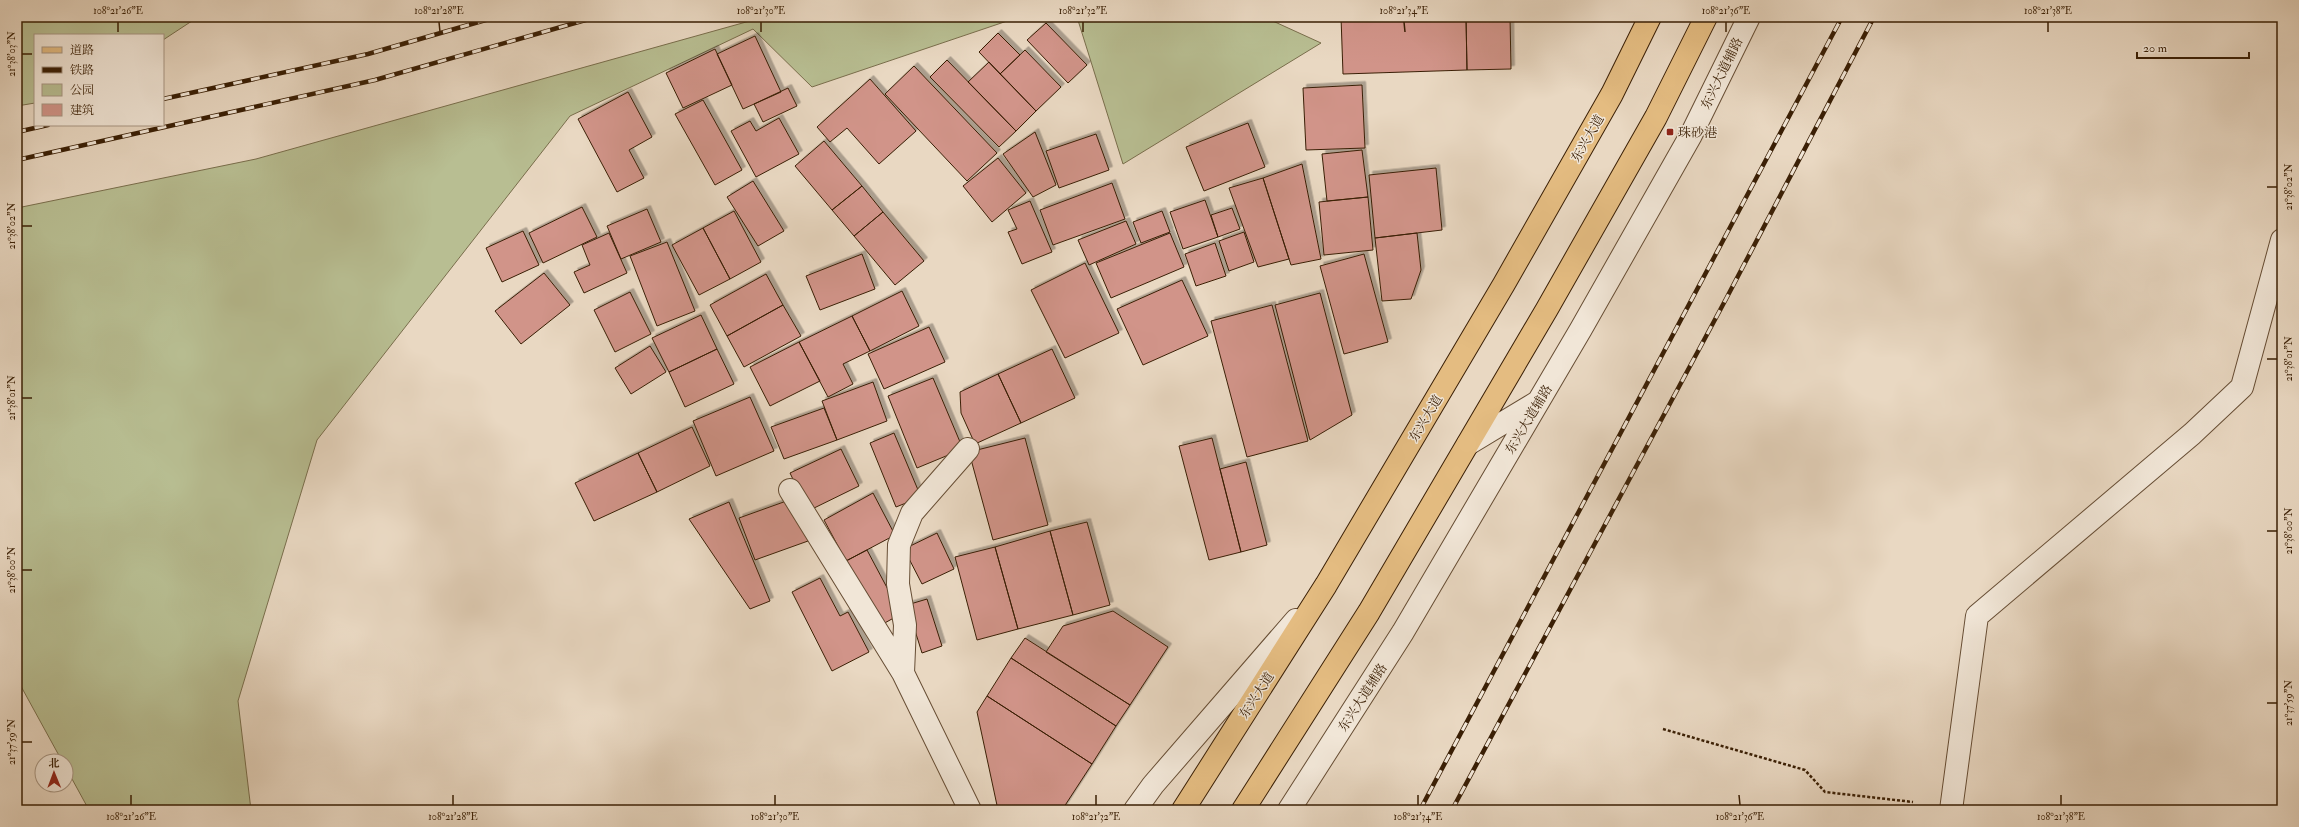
<svg xmlns="http://www.w3.org/2000/svg" width="2299" height="827" font-family="'IM FELL Double Pica','Noto Serif SC',serif">
<style>
.green{fill:#b8be92;stroke:#796e4c}
.building{fill:#d19489;stroke:#3a1f05;filter:url(#shadow)}
.lines{fill:none;stroke-linecap:round;stroke-linejoin:round}
.minor-casing{stroke:#664d34;stroke-width:24}
.major-casing{stroke:#3a1f05;stroke-width:24}
.path{stroke:#3a1f05;stroke-width:2.5;stroke-dasharray:3 2;stroke-linecap:butt}
.minor{stroke:#f1e6d7;stroke-width:22}
.major{stroke:#e4bc81;stroke-width:22}
.rail-casing{stroke:#3a1f05;stroke-width:4.5}
.rail{stroke:#f1e6d7;stroke-width:3;stroke-dasharray:9;stroke-linecap:butt}
.ticks{fill:none;stroke:#3a1f05;stroke-width:1.5}
.poi-dot{fill:#8f2418;stroke:#f1e6d7;stroke-width:1.5}
.labels{text-anchor:middle;stroke-width:3;stroke-linejoin:round;paint-order:stroke}
.street-label{font-size:13px;fill:#3a1f05;stroke:#f1e6d7}
.poi-label{font-size:13px;fill:#3a1f05;stroke:#f1e6d7;text-anchor:start}
.neatline{fill:none;stroke:#3a1f05;stroke-width:1.5}
.ticks-label{font-size:10px;text-anchor:middle;fill:#3a1f05}
</style>
<defs>
<filter id="shadow"><feDropShadow dx="3.5" dy="-3.5" stdDeviation="0" flood-color="#0004"/></filter>
</defs>
<rect width="100%" height="100%" fill="#e9d8c2"/>
<filter id="stains"><feTurbulence type="fractalNoise" baseFrequency=".005" numOctaves="4"/><feColorMatrix values="0 0 0 0 .2 0 0 0 0 .09 0 0 0 0 .02 0 0 0 .5 -.17"/></filter>
<radialGradient id="worn" r=".72"><stop offset=".6" stop-color="#630" stop-opacity="0"/><stop offset="1" stop-color="#630" stop-opacity=".3"/></radialGradient>
<!-- green -->
<path class="green" d="M 17,17 L 198,17 L 163,40 L 163,35 L 35,35 L 35,103 L 17,106 Z
M 764,17 L 1019,17 L 812,87 L 753,29 L 570,116 L 317,440 L 238,701 L 251,810 L 89,810 L 66,768 L 66,761 L 62,761 L 17,679 L 17,208 L 256,159 Z
M 1077,17 L 1264,17 L 1321,43 L 1123,164 Z"/>
<!-- building -->
<path class="building" d="M 1341,17 L 1466,17 L 1467,70 L 1343,74 Z
M 1466,17 L 1510,17 L 1511,69 L 1467,70 Z
M 1046,23 L 1087,65 L 1068,83 L 1027,40 Z
M 998,33 L 1020,55 L 1000,74 L 979,52 Z
M 755,36 L 781,92 L 743,109 L 717,54 Z
M 715,49 L 732,85 L 683,108 L 666,73 Z
M 1025,50 L 1061,87 L 1036,111 L 1000,74 Z
M 947,60 L 1016,131 L 999,147 L 930,77 Z
M 989,62 L 1036,111 L 1016,131 L 968,82 Z
M 914,66 L 997,153 L 967,181 L 885,94 Z
M 870,79 L 916,131 L 879,164 L 847,128 L 830,142 L 817,127 Z
M 1362,85 L 1365,148 L 1306,150 L 1303,88 Z
M 788,88 L 797,106 L 763,122 L 754,104 Z
M 628,92 L 652,137 L 629,150 L 644,178 L 617,192 L 578,119 Z
M 703,100 L 742,170 L 715,185 L 675,114 Z
M 779,118 L 799,154 L 756,177 L 731,131 L 750,121 L 756,131 Z
M 1248,123 L 1265,167 L 1204,191 L 1186,147 Z
M 1035,132 L 1056,185 L 1033,197 L 1003,154 Z
M 1096,134 L 1109,170 L 1059,188 L 1046,151 Z
M 824,141 L 862,186 L 832,210 L 795,166 Z
M 1362,150 L 1368,197 L 1327,201 L 1322,154 Z
M 998,158 L 1026,193 L 992,222 L 963,186 Z
M 1302,164 L 1321,259 L 1291,265 L 1263,178 Z
M 1436,168 L 1442,230 L 1375,238 L 1369,175 Z
M 1263,178 L 1289,259 L 1258,267 L 1229,188 Z
M 753,181 L 784,231 L 758,246 L 727,197 Z
M 1112,183 L 1125,219 L 1053,245 L 1040,210 Z
M 862,186 L 883,212 L 854,236 L 832,210 Z
M 1368,197 L 1373,250 L 1324,255 L 1319,202 Z
M 1205,200 L 1218,237 L 1183,249 L 1170,212 Z
M 1030,201 L 1052,252 L 1022,264 L 1008,232 L 1017,229 L 1008,210 Z
M 582,207 L 597,237 L 543,263 L 529,233 Z
M 1232,208 L 1240,229 L 1218,237 L 1211,215 Z
M 647,209 L 661,242 L 621,259 L 607,226 Z
M 734,211 L 761,262 L 730,279 L 703,228 Z
M 1162,211 L 1170,232 L 1141,243 L 1133,222 Z
M 883,212 L 924,261 L 895,285 L 854,236 Z
M 1126,221 L 1136,244 L 1089,265 L 1078,240 Z
M 703,228 L 730,279 L 699,295 L 672,245 Z
M 523,231 L 539,265 L 502,282 L 486,248 Z
M 1244,232 L 1254,262 L 1229,271 L 1219,241 Z
M 609,233 L 627,273 L 584,293 L 574,272 L 590,265 L 582,245 Z
M 1170,233 L 1184,267 L 1111,298 L 1096,263 Z
M 1417,233 L 1421,270 L 1411,299 L 1382,301 L 1375,238 Z
M 667,242 L 695,311 L 657,326 L 630,256 Z
M 1215,243 L 1226,276 L 1196,286 L 1185,254 Z
M 862,254 L 875,289 L 820,310 L 806,276 Z
M 1364,254 L 1388,342 L 1344,354 L 1320,266 Z
M 1085,263 L 1119,333 L 1065,358 L 1031,290 Z
M 544,273 L 570,305 L 521,344 L 495,311 Z
M 766,274 L 783,305 L 727,336 L 710,305 Z
M 1182,280 L 1208,336 L 1143,365 L 1117,309 Z
M 902,291 L 919,326 L 870,351 L 852,316 Z
M 630,292 L 651,334 L 615,352 L 594,310 Z
M 1320,293 L 1352,415 L 1310,440 L 1275,305 Z
M 783,305 L 801,336 L 744,367 L 727,336 Z
M 1272,305 L 1308,441 L 1247,457 L 1211,321 Z
M 701,315 L 717,349 L 669,372 L 652,338 Z
M 852,316 L 870,351 L 843,364 L 853,384 L 828,397 L 799,342 Z
M 929,327 L 945,362 L 884,389 L 868,354 Z
M 799,342 L 820,381 L 770,406 L 750,367 Z
M 650,346 L 666,372 L 631,394 L 615,368 Z
M 717,349 L 734,384 L 685,407 L 669,372 Z
M 1052,349 L 1075,398 L 1021,423 L 998,374 Z
M 998,374 L 1021,423 L 975,444 L 961,413 L 960,392 Z
M 933,378 L 963,449 L 917,468 L 888,396 Z
M 873,382 L 887,421 L 837,440 L 822,401 Z
M 750,397 L 774,451 L 716,476 L 693,421 Z
M 824,408 L 837,440 L 784,459 L 771,427 Z
M 692,427 L 710,466 L 657,492 L 638,453 Z
M 894,433 L 921,497 L 896,507 L 870,443 Z
M 1025,438 L 1048,525 L 993,540 L 969,452 Z
M 1212,438 L 1241,552 L 1209,560 L 1179,446 Z
M 841,449 L 859,486 L 808,511 L 790,473 Z
M 638,453 L 657,492 L 594,521 L 575,483 Z
M 1246,462 L 1267,545 L 1241,552 L 1220,469 Z
M 873,493 L 895,535 L 846,561 L 824,520 Z
M 792,499 L 808,541 L 755,560 L 739,518 Z
M 729,502 L 770,601 L 750,609 L 689,519 Z
M 1087,522 L 1110,605 L 1073,615 L 1050,531 Z
M 1050,531 L 1073,615 L 1018,629 L 995,547 Z
M 937,533 L 954,569 L 922,584 L 904,549 Z
M 995,547 L 1018,629 L 977,640 L 955,557 Z
M 867,550 L 901,614 L 881,625 L 846,561 Z
M 820,578 L 840,616 L 848,612 L 869,652 L 832,671 L 792,592 Z
M 927,599 L 942,646 L 922,653 L 907,605 Z
M 1113,611 L 1168,647 L 1130,705 L 1046,652 L 1063,626 Z
M 1025,638 L 1130,705 L 1116,726 L 1011,658 Z
M 1011,658 L 1116,726 L 1092,764 L 987,696 Z
M 987,696 L 1092,764 L 1062,810 L 998,810 L 977,712 Z"/>
<g class="lines">
<defs>
<path id="minor" d="M 1468,444 L 1536,403
M 790,490 L 903,673 L 970,810
M 903,673 L 905,625 L 898,584 L 899,545 L 912,513 L 968,449
M 1135,810 L 1153,785 L 1296,620
M 1289,810 L 1403,632 L 1581,329 L 1691,135 L 1749,17
M 1951,810 L 1977,616 L 2192,434 L 2242,387 L 2282,240"/>
<path id="major" d="M 1183,810 L 1326,585 L 1504,284 L 1612,94 L 1650,17
M 1243,810 L 1369,612 L 1547,309 L 1656,117 L 1706,17"/>
</defs>
<!-- minor casing -->
<use href="#minor" class="minor-casing"/>
<!-- major casing -->
<use href="#major" class="major-casing"/>
<!-- path -->
<path class="path" d="M 1663,729 L 1805,770 L 1825,792 L 1913,802"/>
<!-- minor -->
<use href="#minor" class="minor"/>
<!-- major -->
<use href="#major" class="major"/>
<defs>
<path id="rail" d="M 163,99 L 368,54 L 496,17
M 17,132 L 48,125
M 17,160 L 375,80 L 596,17
M 1420,810 L 1842,17
M 1452,810 L 1726,299 L 1874,17"/>
</defs>
<!-- rail casing -->
<use href="#rail" class="rail-casing"/>
<!-- rail -->
<use href="#rail" class="rail"/>
</g>
<!-- ticks -->
<path class="ticks" d="M 118,22 L 118,32M 439,22 L 440,32M 761,22 L 761,32M 1083,22 L 1083,32M 1404,22 L 1405,32M 1726,22 L 1726,32M 2048,22 L 2048,32M 22,54 L 32,54M 2267,187 L 2277,187M 22,226 L 32,226M 2267,359 L 2277,359M 22,398 L 32,398M 2267,531 L 2277,531M 22,570 L 32,570M 2267,703 L 2277,703M 22,742 L 32,742M 131,795 L 131,805M 453,795 L 453,805M 775,795 L 775,805M 1096,795 L 1096,805M 1418,795 L 1418,805M 1739,795 L 1740,805M 2061,795 L 2061,805"/>
<!-- markers -->
<rect class="poi-dot" x="1666" y="128" width="8" height="8" rx="2"/>
<g class="labels">
<!-- street labels -->
<g class="street-label">
<text transform="translate(1721 73) rotate(-64)" y="5">东兴大道辅路</text>
<text transform="translate(1587 138) rotate(-60)" y="5">东兴大道</text>
<text transform="translate(1425 418) rotate(-59)" y="5">东兴大道</text>
<text transform="translate(1528 419) rotate(-59)" y="5">东兴大道辅路</text>
<text transform="translate(1256 695) rotate(-57)" y="5">东兴大道</text>
<text transform="translate(1362 697) rotate(-57)" y="5">东兴大道辅路</text>
</g>
<!-- poi labels -->
<g class="poi-label">
<text x="1678" y="137">珠砂港</text>
</g>
</g>
<!-- margin -->
<rect width="2299" height="827" fill="none" stroke="#e9d8c2" stroke-width="44"/>
<!-- legend -->
<rect x="34" y="34" width="130" height="92" fill="#f1e6d7" stroke="#a89683"/>
<rect x="42" y="47" width="20" height="6" fill="#e4bc81" stroke="#a89683"/>
<text x="70" y="54" font-size="12" fill="#3a1f05">道路</text>
<rect x="42" y="67" width="20" height="6" fill="#3a1f05" stroke="#a89683"/>
<text x="70" y="74" font-size="12" fill="#3a1f05">铁路</text>
<rect x="42" y="84" width="20" height="12" fill="#b8be92" stroke="#a89683"/>
<text x="70" y="94" font-size="12" fill="#3a1f05">公园</text>
<rect x="42" y="104" width="20" height="12" fill="#d19489" stroke="#a89683"/>
<text x="70" y="114" font-size="12" fill="#3a1f05">建筑</text>
<!-- north arrow -->
<g transform="translate(54 773) rotate(359)"><circle r="19" fill="#f1e6d7" stroke="#a89683"/>
<path d="M0-3L7 15L0 10L-7 15Z" fill="#8f2418"/>
<text y="-6" font-size="11" font-weight="bold" text-anchor="middle" fill="#3a1f05">北</text>
</g>
<!-- scale -->
<path d="M2137 52v6h112v-6" fill="none" stroke="#3a1f05" stroke-width="2"/>
<text x="2143" y="52" font-size="12" fill="#3a1f05" stroke="#f1e6d7" stroke-width="3" paint-order="stroke">20 m</text>
<rect x="22" y="22" width="2255" height="783" class="neatline"/>
<g class="ticks-label">
<text x="118" y="14">108°21'26"E</text>
<text x="439" y="14">108°21'28"E</text>
<text x="761" y="14">108°21'30"E</text>
<text x="1083" y="14">108°21'32"E</text>
<text x="1404" y="14">108°21'34"E</text>
<text x="1726" y="14">108°21'36"E</text>
<text x="2048" y="14">108°21'38"E</text>
<text transform="translate(11 54) rotate(-90)" y="4">21°38'03"N</text>
<text transform="translate(2288 187) rotate(-90)" y="4">21°38'02"N</text>
<text transform="translate(11 226) rotate(-90)" y="4">21°38'02"N</text>
<text transform="translate(2288 359) rotate(-90)" y="4">21°38'01"N</text>
<text transform="translate(11 398) rotate(-90)" y="4">21°38'01"N</text>
<text transform="translate(2288 531) rotate(-90)" y="4">21°38'00"N</text>
<text transform="translate(11 570) rotate(-90)" y="4">21°38'00"N</text>
<text transform="translate(2288 703) rotate(-90)" y="4">21°37'59"N</text>
<text transform="translate(11 742) rotate(-90)" y="4">21°37'59"N</text>
<text x="131" y="820">108°21'26"E</text>
<text x="453" y="820">108°21'28"E</text>
<text x="775" y="820">108°21'30"E</text>
<text x="1096" y="820">108°21'32"E</text>
<text x="1418" y="820">108°21'34"E</text>
<text x="1740" y="820">108°21'36"E</text>
<text x="2061" y="820">108°21'38"E</text>
</g>
<rect width="100%" height="100%" filter="url(#stains)"/>
<rect width="100%" height="100%" fill="url(#worn)"/>
</svg>
